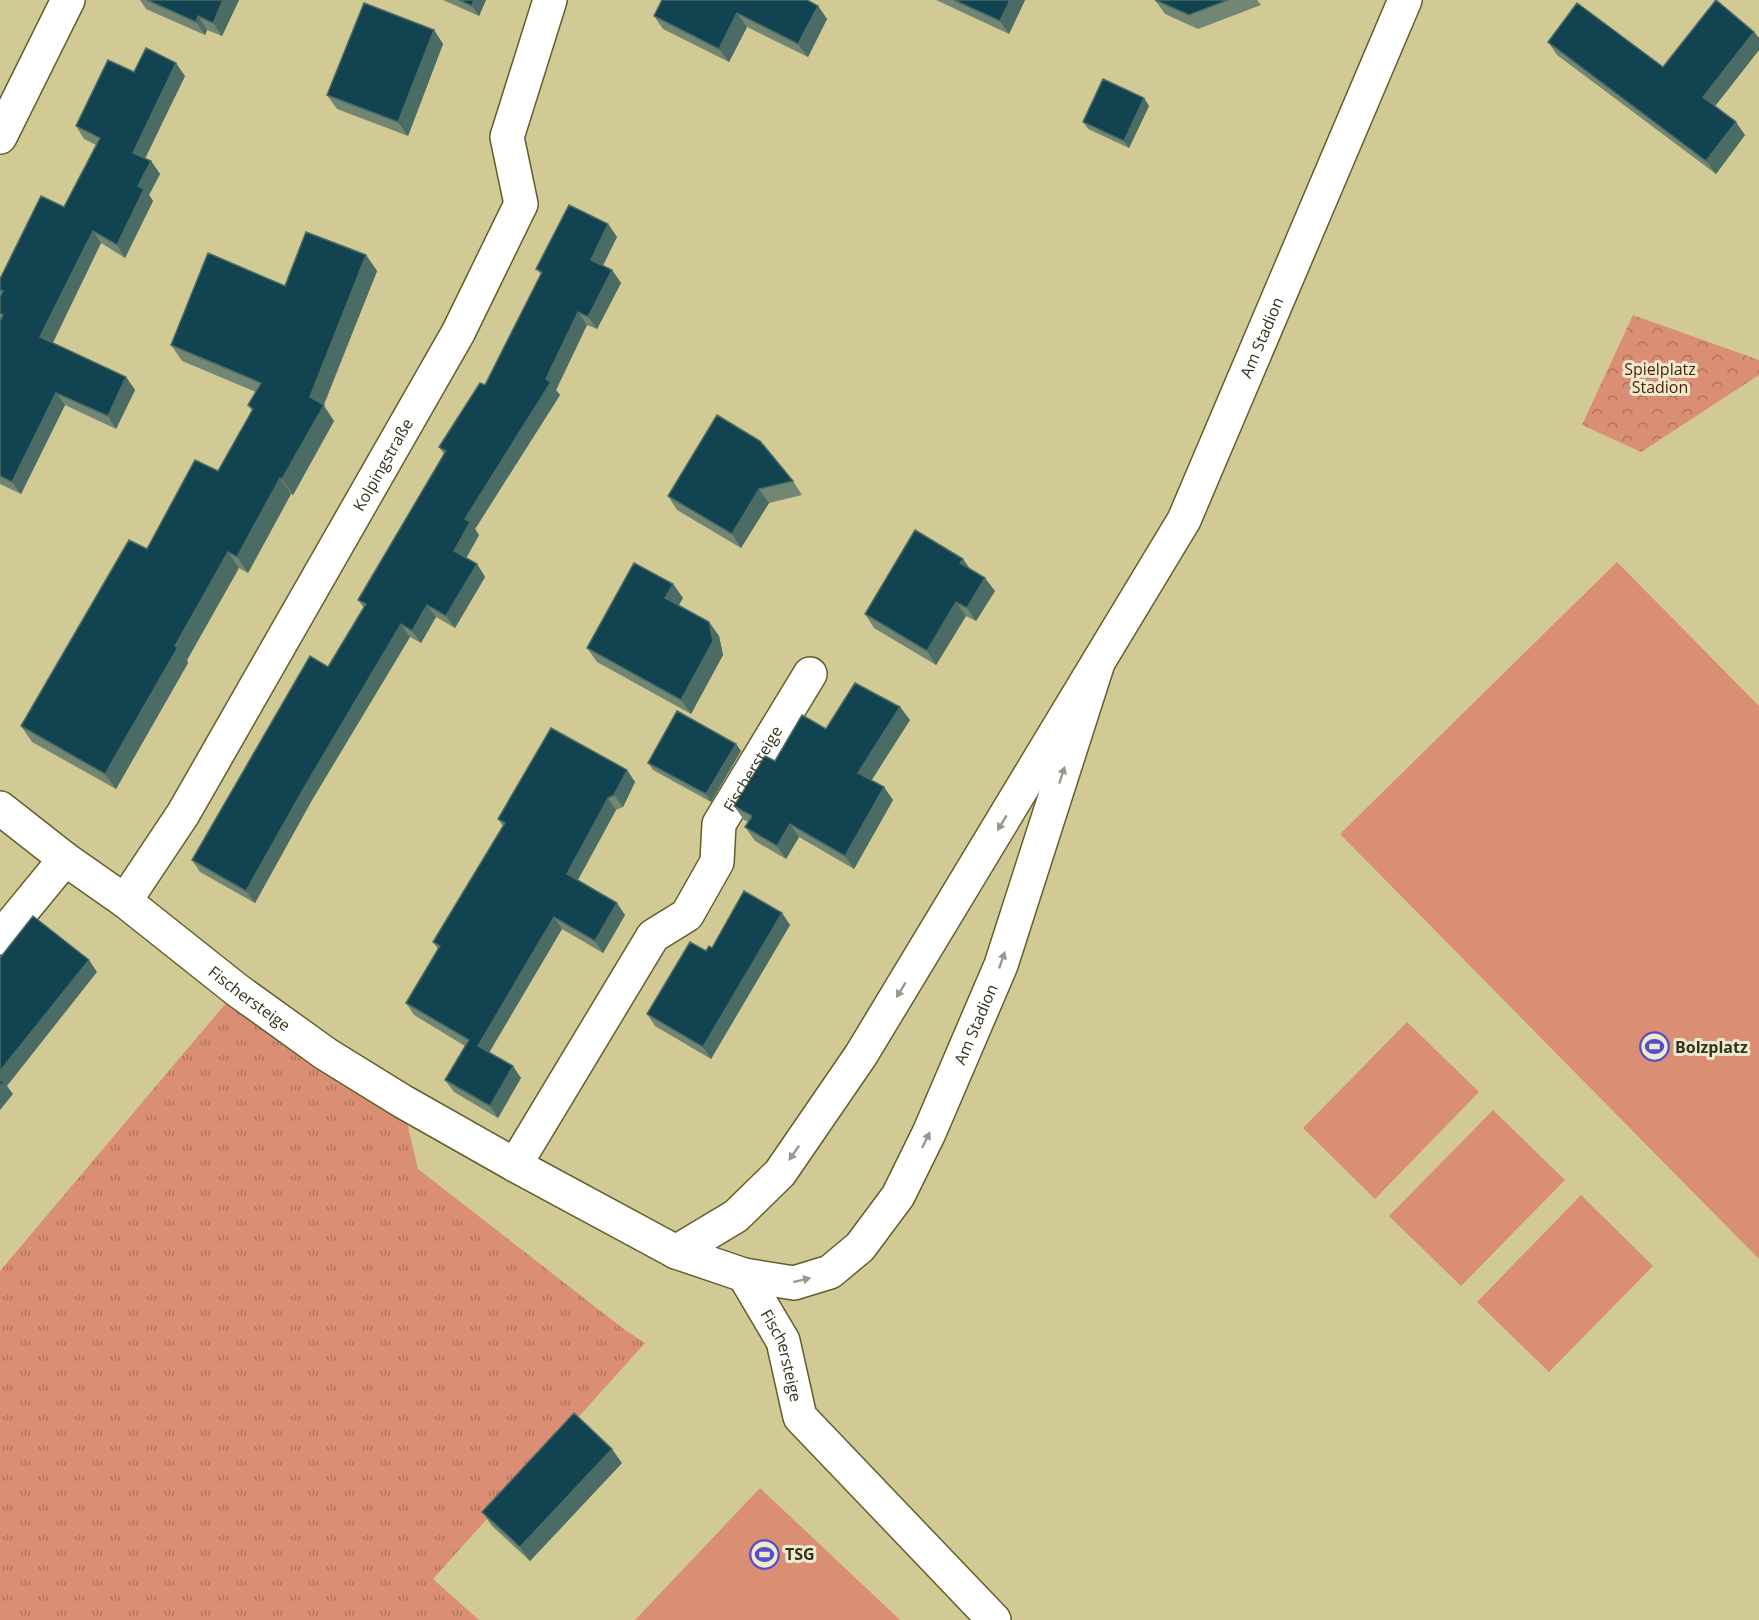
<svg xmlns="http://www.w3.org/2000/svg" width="1759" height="1620" font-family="'Open Sans',sans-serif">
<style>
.grass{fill:url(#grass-tufts)}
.park{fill:url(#park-crowns)}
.garden{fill:#da8e74}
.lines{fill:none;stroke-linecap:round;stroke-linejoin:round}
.minor-casing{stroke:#655d2b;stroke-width:36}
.tertiary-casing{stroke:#655d2b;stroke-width:36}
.minor{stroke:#fff;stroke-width:33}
.tertiary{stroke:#fff;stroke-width:33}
.wall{fill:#728673}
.shaded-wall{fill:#4b6c65}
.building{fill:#114351;stroke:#4b6c65;stroke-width:1.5}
.oneway{fill:#9a988e}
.labels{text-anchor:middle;stroke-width:6;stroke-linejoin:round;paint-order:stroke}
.street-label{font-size:16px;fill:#34311c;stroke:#eeeacf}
.park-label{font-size:16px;fill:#511b06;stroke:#eeeacf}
.poi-label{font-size:16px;font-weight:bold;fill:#34311c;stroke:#eeeacf;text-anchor:start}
</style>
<defs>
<pattern id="grass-tufts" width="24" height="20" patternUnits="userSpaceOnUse" patternTransform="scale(1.5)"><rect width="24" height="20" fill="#da8e74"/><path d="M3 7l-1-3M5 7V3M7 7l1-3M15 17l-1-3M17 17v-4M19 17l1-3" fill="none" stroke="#b2755e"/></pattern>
<pattern id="park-crowns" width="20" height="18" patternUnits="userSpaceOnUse" patternTransform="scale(1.5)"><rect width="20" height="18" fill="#da8e74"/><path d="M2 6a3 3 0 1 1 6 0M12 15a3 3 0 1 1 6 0" fill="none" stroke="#b2755e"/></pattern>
</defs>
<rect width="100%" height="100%" fill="#d2ca95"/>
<!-- grass -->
<path class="grass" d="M 237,990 L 402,1101 L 418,1169 L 625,1330 L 645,1343 L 433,1579 L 479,1620 L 0,1620 L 0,1271 Z"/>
<!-- park -->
<path class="park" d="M 1633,315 L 1759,360 L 1759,375 L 1641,452 L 1582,425 Z"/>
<!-- garden -->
<path class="garden" d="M 1617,562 L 1759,706 L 1759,1259 L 1340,834 Z
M 1407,1022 L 1479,1092 L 1375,1199 L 1303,1128 Z
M 1493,1110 L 1565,1180 L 1461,1286 L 1389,1216 Z
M 1581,1195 L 1653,1266 L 1549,1372 L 1477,1302 Z
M 760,1488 L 900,1620 L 635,1620 Z"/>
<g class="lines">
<defs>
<g id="minor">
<path d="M 0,137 L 68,0"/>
<path id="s1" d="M 125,901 L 183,814 L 458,333 L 521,204 L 507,137 L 550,0"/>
<path d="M 0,938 L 65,859"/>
<path id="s2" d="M 515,1165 L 653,936 L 687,915 L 717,862 L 719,824 L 810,674"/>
<path id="s3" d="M 744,1275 L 783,1341 L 800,1417 L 994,1620"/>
</g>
<g id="tertiary">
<path id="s4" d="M 0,808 L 65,859 L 125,901 L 237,990 L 326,1054 L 402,1101 L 515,1165 L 676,1252 L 744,1275 L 794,1283 L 830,1272 L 860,1247 L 898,1196 L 929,1133 L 1001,965 L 1097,666"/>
<path id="s5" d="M 676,1252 L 736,1216 L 780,1173 L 861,1055 L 1184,520 L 1405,0"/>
</g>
</defs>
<!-- minor casing -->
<use href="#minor" class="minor-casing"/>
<!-- tertiary casing -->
<use href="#tertiary" class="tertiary-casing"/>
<!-- minor -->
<use href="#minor" class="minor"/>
<!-- tertiary -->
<use href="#tertiary" class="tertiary"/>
</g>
<!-- wall -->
<path class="wall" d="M 140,0 L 239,0 L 222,36 L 207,30 L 205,35 L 146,9 Z
M 443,0 L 486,0 L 479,16 Z
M 936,0 L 1025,0 L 1009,34 Z
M 1155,0 L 1257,0 L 1261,5 L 1198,29 L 1165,14 Z
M 818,6 L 827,19 L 808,57 L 747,27 L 729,62 L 663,29 L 654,16 Z
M 434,30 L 443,44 L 408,136 L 337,109 L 327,95 Z
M 1754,32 L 1759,38 L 1759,50 L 1715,106 L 1745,135 L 1716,174 L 1557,55 L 1548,42 L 1663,67 Z
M 134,72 L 185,76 L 145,158 L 151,161 L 160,174 L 149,195 L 153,201 L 125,258 L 101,243 L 53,343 L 126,377 L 135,390 L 116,429 L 65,405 L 21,494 L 0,484 L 0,297 L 1,295 L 0,294 L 0,279 L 64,207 L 96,145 L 84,139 L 76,126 Z
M 1144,98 L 1149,106 L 1129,148 L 1088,129 L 1083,122 Z
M 608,224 L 617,237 L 603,266 L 612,270 L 621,283 L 597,329 L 587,325 L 556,390 L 560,395 L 475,529 L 479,535 L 466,558 L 477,564 L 485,577 L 455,628 L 436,617 L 421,643 L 410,637 L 312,800 L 255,903 L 200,872 L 192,860 L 328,667 L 364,608 L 358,600 L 444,454 L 439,447 L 485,385 L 541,274 L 536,269 Z
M 366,255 L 377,271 L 324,405 L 334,421 L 293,495 L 291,494 L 248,573 L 239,568 L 187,660 L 188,663 L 116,789 L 32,742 L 21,726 L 147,549 L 218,471 L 252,411 L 248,405 L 256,392 L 182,361 L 171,345 Z
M 793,481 L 802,495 L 769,503 L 741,548 L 677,510 L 668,496 Z
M 970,569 L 995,591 L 976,621 L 966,616 L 936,665 L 874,628 L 865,614 Z
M 673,584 L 683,598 L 678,606 L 709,622 L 719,636 L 723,655 L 691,714 L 597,662 L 587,648 Z
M 900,707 L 910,720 L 871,780 L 893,800 L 854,869 L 799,837 L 786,859 L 755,841 L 745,827 L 749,822 L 744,820 L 734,806 L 775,761 L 826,729 Z
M 736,744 L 741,751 L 711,802 L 653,770 L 648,763 Z
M 627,770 L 635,782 L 623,807 L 616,810 L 578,880 L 625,915 L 603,953 L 562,929 L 489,1052 L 521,1078 L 498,1118 L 454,1092 L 445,1080 L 465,1046 L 414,1015 L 406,1003 L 438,949 L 433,942 L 503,826 L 498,819 Z
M 782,913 L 790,925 L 711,1059 L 655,1026 L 647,1014 L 706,951 Z
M 622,1463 L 530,1561 L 492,1526 L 482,1512 Z"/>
<!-- shaded-wall -->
<path class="shaded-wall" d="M 223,0 L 239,0 L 222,36 L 213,23 Z
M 474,0 L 486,0 L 479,16 L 472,6 Z
M 1010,0 L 1025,0 L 1009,34 L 1000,21 Z
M 818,6 L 827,19 L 808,57 L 798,44 Z
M 737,13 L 747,27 L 729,62 L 719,49 Z
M 198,16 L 207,30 L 205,35 L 196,22 Z
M 434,30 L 443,44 L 408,136 L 398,122 Z
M 1754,32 L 1759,38 L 1759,50 L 1712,110 L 1703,97 Z
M 176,63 L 185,76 L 142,165 L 133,153 Z
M 1144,98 L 1149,106 L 1129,148 L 1124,141 Z
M 1736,122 L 1745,135 L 1716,174 L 1706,161 Z
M 151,161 L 160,174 L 149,195 L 153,201 L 125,258 L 117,245 L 138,186 Z
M 608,224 L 617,237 L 599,272 L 591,260 Z
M 93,231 L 101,243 L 49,350 L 40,337 Z
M 366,255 L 377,271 L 323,406 L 334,421 L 293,495 L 282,479 L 310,397 Z
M 612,270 L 621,283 L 597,329 L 588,317 Z
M 578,312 L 587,325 L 556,390 L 560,395 L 475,529 L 479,535 L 463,564 L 454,551 L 465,519 L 546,379 Z
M 126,377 L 135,390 L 116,429 L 108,416 Z
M 56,393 L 65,405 L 21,494 L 12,482 Z
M 280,478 L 291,494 L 248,573 L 237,557 Z
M 759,489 L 769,503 L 741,548 L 732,534 Z
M 228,552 L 239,568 L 187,660 L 188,663 L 116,789 L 105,774 Z
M 963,559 L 973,573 L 960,563 Z
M 477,564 L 485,577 L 455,628 L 446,616 Z
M 985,578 L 995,591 L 976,621 L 967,608 Z
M 673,584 L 683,598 L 675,612 L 665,598 Z
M 956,602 L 966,616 L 936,665 L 927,651 Z
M 427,605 L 436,617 L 421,643 L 412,631 Z
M 709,622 L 719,636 L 723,655 L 691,714 L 681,700 Z
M 401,624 L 410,637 L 312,800 L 255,903 L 246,891 L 304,788 Z
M 900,707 L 910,720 L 868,786 L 858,773 Z
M 736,744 L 741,751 L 711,802 L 706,794 Z
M 627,770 L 635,782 L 623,807 L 614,795 Z
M 884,787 L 893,800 L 854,869 L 845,856 Z
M 608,798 L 616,810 L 575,885 L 567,874 Z
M 790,824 L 799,837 L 786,859 L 777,846 Z
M 617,903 L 625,915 L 603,953 L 595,941 Z
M 782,913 L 790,925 L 711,1059 L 703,1047 Z
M 554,917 L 562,929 L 486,1058 L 478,1046 Z
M 89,960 L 97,972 L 7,1086 L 13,1094 L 0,1110 L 0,1071 Z
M 513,1066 L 521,1078 L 498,1118 L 490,1106 Z
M 612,1449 L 622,1463 L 530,1561 L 520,1547 Z"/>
<!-- building -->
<path class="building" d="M 147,0 L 223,0 L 213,23 L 198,16 L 196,22 Z
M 459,0 L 474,0 L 472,6 Z
M 662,0 L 807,0 L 818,6 L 798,44 L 737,13 L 719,49 L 654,16 Z
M 954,0 L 1010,0 L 1000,21 Z
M 1155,0 L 1228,0 L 1189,15 Z
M 1716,0 L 1754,32 L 1703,97 L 1736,122 L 1706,161 L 1548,42 L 1577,3 L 1663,67 Z
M 364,3 L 434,30 L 398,122 L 327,95 Z
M 146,48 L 176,63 L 133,153 L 151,161 L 138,186 L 144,189 L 117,245 L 93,231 L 40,337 L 126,377 L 108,416 L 56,393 L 12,482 L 0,476 L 0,321 L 3,315 L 0,313 L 0,297 L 3,291 L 0,290 L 0,279 L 41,196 L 64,207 L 100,138 L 76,126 L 108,60 L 134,72 Z
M 1103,79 L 1144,98 L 1124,141 L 1083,122 Z
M 569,205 L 608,224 L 591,260 L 612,270 L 588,317 L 578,312 L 546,379 L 551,382 L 465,519 L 470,522 L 454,551 L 477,564 L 446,616 L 427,605 L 412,631 L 401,624 L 304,788 L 246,891 L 192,860 L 310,656 L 328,667 L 366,604 L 358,600 L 446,451 L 439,447 L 480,383 L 485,385 L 542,272 L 536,269 Z
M 306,232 L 366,255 L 310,397 L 324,405 L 282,479 L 280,478 L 237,557 L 228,552 L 175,646 L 178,647 L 105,774 L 21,726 L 129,540 L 147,549 L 195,460 L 218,471 L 253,409 L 248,405 L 261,383 L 171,345 L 208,253 L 285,286 Z
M 717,415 L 760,441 L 793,481 L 759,489 L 732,534 L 668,496 Z
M 915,530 L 963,559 L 960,563 L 985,578 L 967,608 L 956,602 L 927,651 L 865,614 Z
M 634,563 L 673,584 L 665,598 L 709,622 L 713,641 L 681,700 L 587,648 Z
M 855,683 L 900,707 L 858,773 L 884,787 L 845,856 L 790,824 L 777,846 L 745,827 L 752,816 L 734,806 L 765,756 L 775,761 L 802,715 L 826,729 Z
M 677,711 L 736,744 L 706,794 L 648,763 Z
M 551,728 L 627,770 L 614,795 L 608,798 L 567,874 L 617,903 L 595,941 L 554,917 L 478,1046 L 513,1066 L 490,1106 L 445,1080 L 469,1040 L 406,1003 L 440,946 L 433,942 L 505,823 L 498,819 Z
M 744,891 L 782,913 L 703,1047 L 647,1014 L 690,942 L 706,951 L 709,946 L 712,948 Z
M 33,916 L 89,960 L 0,1071 L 0,958 Z
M 0,1079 L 4,1082 L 0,1087 Z
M 574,1413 L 612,1449 L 520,1547 L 482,1512 Z"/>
<!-- one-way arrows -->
<defs><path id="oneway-solid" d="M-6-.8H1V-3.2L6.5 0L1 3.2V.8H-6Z" transform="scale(1.5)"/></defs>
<g class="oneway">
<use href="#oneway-solid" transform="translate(1062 775) rotate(-72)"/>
<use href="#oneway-solid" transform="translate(1002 823) rotate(121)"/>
<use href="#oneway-solid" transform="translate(1002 960) rotate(-71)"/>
<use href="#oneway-solid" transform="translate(901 990) rotate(121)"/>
<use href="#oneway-solid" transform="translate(926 1140) rotate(-64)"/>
<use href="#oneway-solid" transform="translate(794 1153) rotate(125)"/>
<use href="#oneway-solid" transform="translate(802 1280) rotate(-14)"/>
</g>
<!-- icons -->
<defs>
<symbol id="stadium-ring" viewBox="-11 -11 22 22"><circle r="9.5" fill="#eeeacf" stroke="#554ec6" stroke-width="1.5"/><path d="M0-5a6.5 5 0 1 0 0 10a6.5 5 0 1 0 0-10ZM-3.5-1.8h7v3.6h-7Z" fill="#554ec6"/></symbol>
</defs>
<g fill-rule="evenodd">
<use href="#stadium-ring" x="1638" y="1030" width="33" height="33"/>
<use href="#stadium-ring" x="748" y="1538" width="33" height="33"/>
</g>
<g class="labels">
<!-- street labels -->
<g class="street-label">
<text dy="6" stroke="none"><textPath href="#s5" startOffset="1098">Am Stadion</textPath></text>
<text dy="6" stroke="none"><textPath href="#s1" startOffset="507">Kolpingstraße</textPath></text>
<text dy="6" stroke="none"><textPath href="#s2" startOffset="471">Fischersteige</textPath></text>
<text dy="6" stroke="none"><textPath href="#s4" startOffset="314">Fischersteige</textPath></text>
<text dy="6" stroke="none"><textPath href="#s4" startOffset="1262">Am Stadion</textPath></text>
<text dy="6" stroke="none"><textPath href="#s3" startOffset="90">Fischersteige</textPath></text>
</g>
<!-- park labels -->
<g class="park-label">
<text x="1660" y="375">Spielplatz<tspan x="1660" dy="18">Stadion</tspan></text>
</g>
<!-- poi labels -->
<g class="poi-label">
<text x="1675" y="1053">Bolzplatz</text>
<text x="785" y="1560">TSG</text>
</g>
</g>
</svg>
